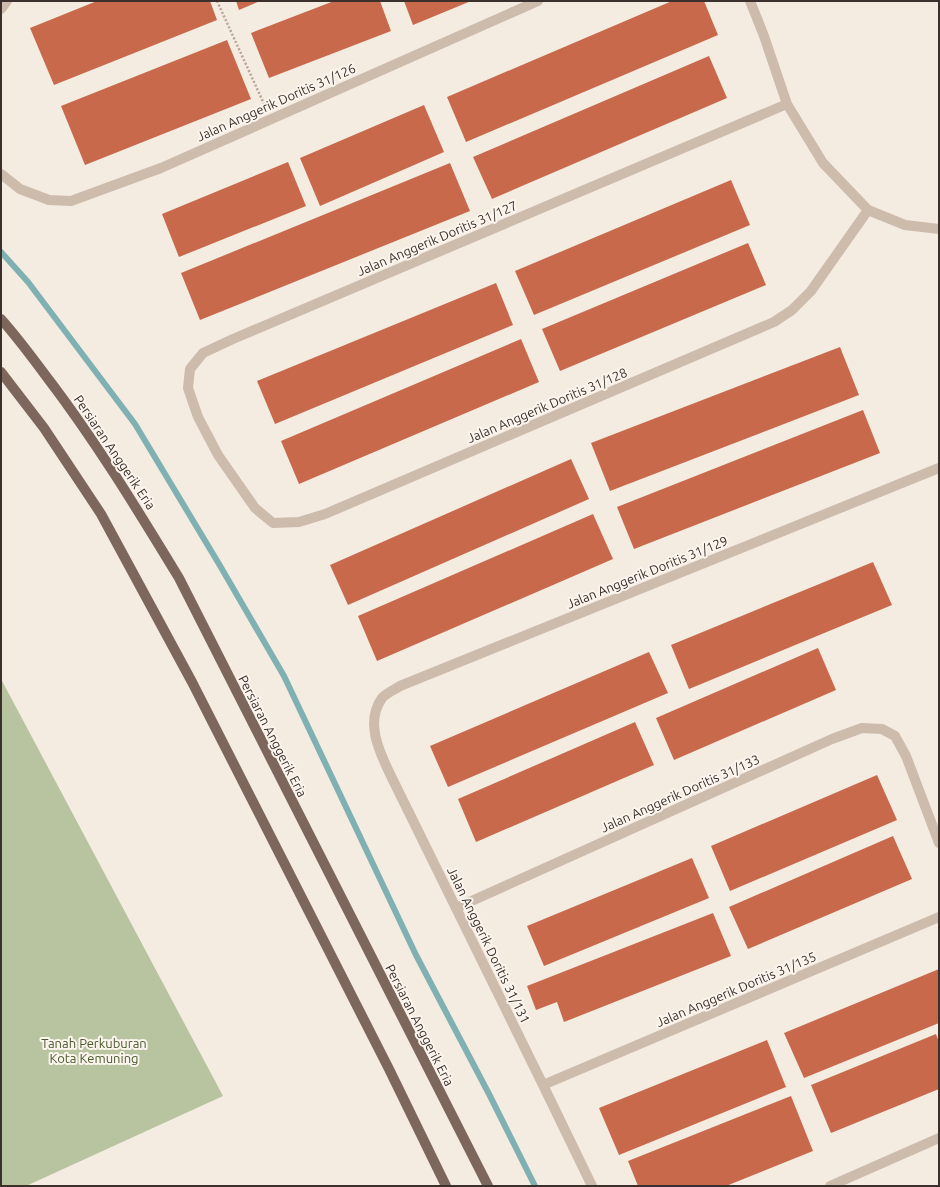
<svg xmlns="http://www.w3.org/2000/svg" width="940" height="1187" font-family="Ubuntu,sans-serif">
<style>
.green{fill:#b8c4a0}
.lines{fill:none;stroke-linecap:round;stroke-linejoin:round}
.stream{stroke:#7fb0b2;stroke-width:6}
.building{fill:#c8694b}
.path{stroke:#b9a596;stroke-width:2.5;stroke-dasharray:2 2;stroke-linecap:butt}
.minor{stroke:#cdbbac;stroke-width:10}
.major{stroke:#7d675c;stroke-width:10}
.labels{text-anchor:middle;stroke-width:4;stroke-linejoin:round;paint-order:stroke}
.street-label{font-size:13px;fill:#3b302b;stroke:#fbf5ee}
.park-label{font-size:13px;fill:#4a5a2e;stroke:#fbf5ee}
</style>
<rect width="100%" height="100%" fill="#f4ebe1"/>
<!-- green -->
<path class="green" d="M 1,679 L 223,1096 L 26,1186 L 1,1186 Z"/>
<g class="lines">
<!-- stream -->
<path class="stream" d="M 1,252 L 28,282 L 135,424 L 219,564 L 284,676 L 416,955 L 489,1094 L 535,1186"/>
</g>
<!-- building -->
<path class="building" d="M 97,1 L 210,1 L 217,20 L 54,85 L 30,28 Z
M 236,1 L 260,1 L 239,10 Z
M 334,1 L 380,1 L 391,31 L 269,78 L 251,33 Z
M 404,1 L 471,1 L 413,25 Z
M 672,1 L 704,1 L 718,35 L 466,142 L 447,97 Z
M 227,40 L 251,99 L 85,165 L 61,106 Z
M 709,56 L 727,98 L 492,199 L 473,157 Z
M 424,105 L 444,152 L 320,206 L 300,158 Z
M 288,162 L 306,206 L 179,257 L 162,214 Z
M 450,163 L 470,211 L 200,320 L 181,273 Z
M 731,180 L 750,225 L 534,315 L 515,271 Z
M 748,243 L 766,285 L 560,371 L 542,329 Z
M 496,283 L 513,325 L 275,424 L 257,381 Z
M 521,339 L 539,382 L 299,484 L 281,441 Z
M 840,347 L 859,395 L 610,491 L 591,443 Z
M 863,410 L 880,453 L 634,549 L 617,507 Z
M 571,459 L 589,499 L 348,605 L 330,565 Z
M 593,514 L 613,559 L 377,661 L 358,616 Z
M 873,562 L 892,605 L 689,689 L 671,645 Z
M 818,648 L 836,690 L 674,760 L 656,718 Z
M 649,652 L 668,693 L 448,787 L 430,746 Z
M 635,722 L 654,765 L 476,842 L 458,799 Z
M 877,775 L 897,820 L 730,891 L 711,846 Z
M 893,836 L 912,879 L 748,949 L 729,907 Z
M 692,858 L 709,898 L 544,966 L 527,926 Z
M 713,913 L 731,956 L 564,1022 L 557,1002 L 536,1010 L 527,986 Z
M 939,969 L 939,1023 L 804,1078 L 784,1033 Z
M 936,1034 L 939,1042 L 939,1089 L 831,1133 L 811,1085 Z
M 767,1040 L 786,1087 L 619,1155 L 599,1108 Z
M 791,1096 L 813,1151 L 726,1186 L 638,1186 L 628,1161 Z"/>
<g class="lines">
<!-- path -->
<path class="path" d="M 217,1 L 265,106"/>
<!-- minor -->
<path class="minor" d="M 750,1 L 764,36 L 787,104 L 823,163 L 868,210 L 905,225 L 939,229
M 1,9 L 7,1
M 787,104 L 233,339 L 203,353 L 190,369 L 188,388 L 198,417 L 218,455 L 255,508 L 273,523 L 299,522 L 325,514 L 774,322 L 792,310 L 811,291 L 868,210
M 1,174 L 20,189 L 49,200 L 71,201 L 161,168 L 538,1
M 456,908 L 832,739 L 862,728 L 882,729 L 895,736 L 906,756 L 939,843
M 543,1085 L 939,917
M 592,1186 L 543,1085 L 390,774 C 379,751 365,722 382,698 C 386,693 394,690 400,686 L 939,468
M 830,1186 L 939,1138"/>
<!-- major -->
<path class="major" d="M 1,319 C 17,337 32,357 46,376 C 95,440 137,509 179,578 L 488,1186
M 1,372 L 44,428 L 101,514 L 192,682 L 389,1069 L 446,1186"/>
</g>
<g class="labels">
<!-- street labels -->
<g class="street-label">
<text transform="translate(276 102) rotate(-24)" y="5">Jalan Anggerik Doritis 31/126</text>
<text transform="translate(437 238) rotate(-23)" y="5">Jalan Anggerik Doritis 31/127</text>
<text transform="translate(547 405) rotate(-23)" y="5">Jalan Anggerik Doritis 31/128</text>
<text transform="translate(115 452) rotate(56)" y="5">Persiaran Anggerik Eria</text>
<text transform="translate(647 572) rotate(-22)" y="5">Jalan Anggerik Doritis 31/129</text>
<text transform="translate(273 736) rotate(63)" y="5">Persiaran Anggerik Eria</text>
<text transform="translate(680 793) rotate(-24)" y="5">Jalan Anggerik Doritis 31/133</text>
<text transform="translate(489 945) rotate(64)" y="5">Jalan Anggerik Doritis 31/131</text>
<text transform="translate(736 989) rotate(-23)" y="5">Jalan Anggerik Doritis 31/135</text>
<text transform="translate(420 1025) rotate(63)" y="5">Persiaran Anggerik Eria</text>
</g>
<!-- park labels -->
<g class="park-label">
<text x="94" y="1048">Tanah Perkuburan<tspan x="94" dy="15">Kota Kemuning</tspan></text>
</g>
</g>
<!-- border -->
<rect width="940" height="1187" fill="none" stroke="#3b302b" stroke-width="4"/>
</svg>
